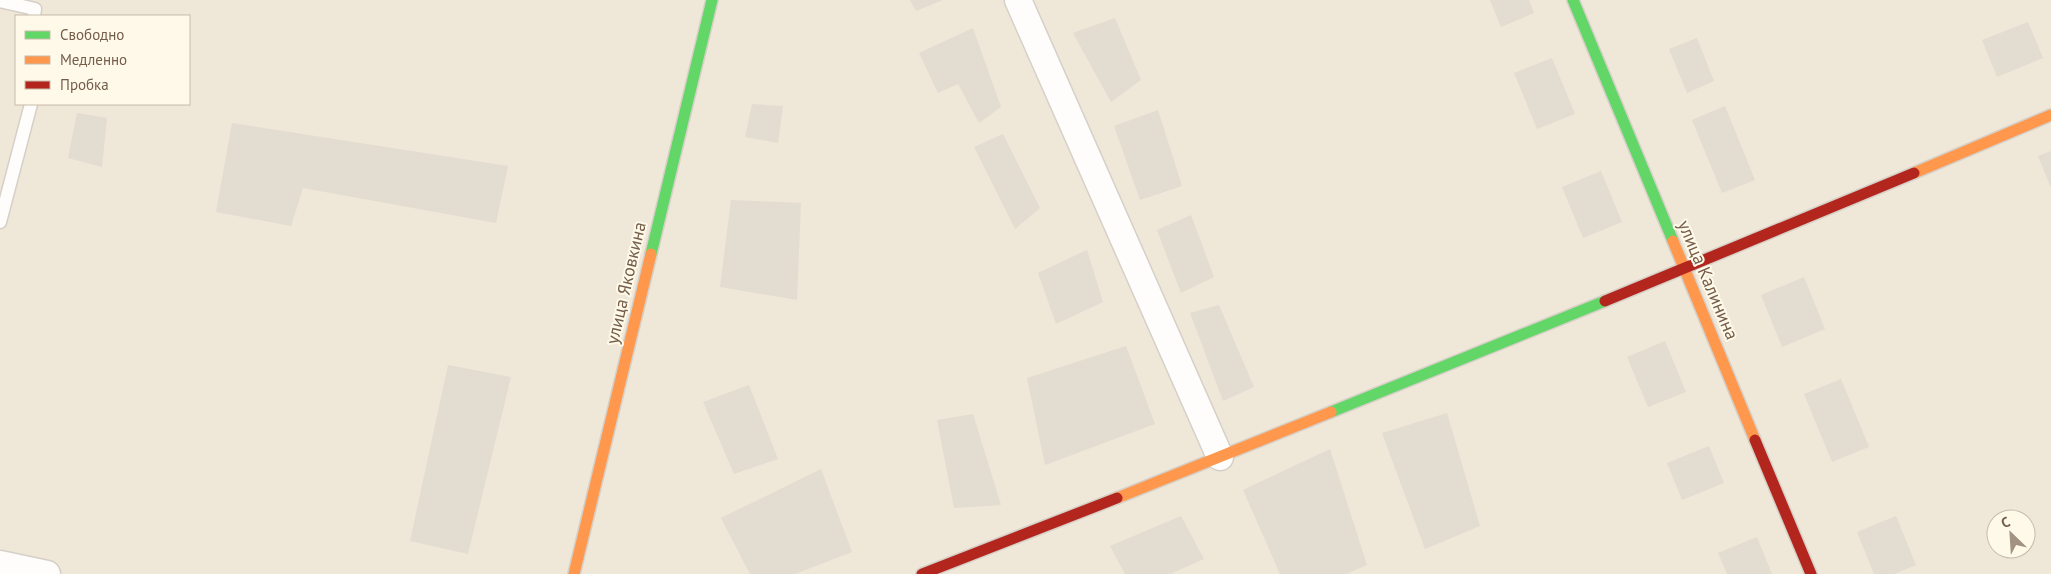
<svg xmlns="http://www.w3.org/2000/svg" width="2051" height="574" font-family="'PT Sans',sans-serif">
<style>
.residential{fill:#efe7d7;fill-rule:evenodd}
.building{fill:#e3dcd1}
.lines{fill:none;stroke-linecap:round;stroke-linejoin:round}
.lane-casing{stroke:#d5d0c8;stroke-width:15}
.street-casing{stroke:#d5d0c8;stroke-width:29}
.fast-casing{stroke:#d6d0c8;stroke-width:14}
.slow-casing{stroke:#d6d0c8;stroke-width:14}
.jam-casing{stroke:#d6d0c8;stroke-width:14}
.lane{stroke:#fefdfc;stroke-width:12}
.street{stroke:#fefdfc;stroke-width:26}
.fast{stroke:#63d668;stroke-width:11}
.slow{stroke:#ff974d;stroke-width:11}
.jam{stroke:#b3261e;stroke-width:11}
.labels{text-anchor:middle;stroke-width:4;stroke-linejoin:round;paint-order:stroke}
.street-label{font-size:18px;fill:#745e4a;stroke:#fff9ea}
</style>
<rect width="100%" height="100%" fill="#f6f3ea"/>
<!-- residential -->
<path class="residential" d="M 0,0 L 2051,0 L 2051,574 L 0,574 ZM 16,16 L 189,16 L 189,104 L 16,104 ZM 1996,519 L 2026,519 L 2026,549 L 1996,549 Z"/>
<!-- building -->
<path class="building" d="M 910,0 L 943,0 L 916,11 Z
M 1490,0 L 1529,0 L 1534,13 L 1501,27 Z
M 1115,18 L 1141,80 L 1111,102 L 1073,33 Z
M 2028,22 L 2043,58 L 1997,77 L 1982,40 Z
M 973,28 L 1001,107 L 979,123 L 958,84 L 938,93 L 919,53 Z
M 1697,38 L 1714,81 L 1687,93 L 1669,49 Z
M 1552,58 L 1575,114 L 1537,129 L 1514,73 Z
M 752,104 L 783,106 L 778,143 L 745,137 Z
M 1725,106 L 1755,180 L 1722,193 L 1692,120 Z
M 1158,110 L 1182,186 L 1140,200 L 1114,126 Z
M 77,113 L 107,118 L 102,167 L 68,158 Z
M 232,123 L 508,166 L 496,223 L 303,188 L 291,226 L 216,212 Z
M 1003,134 L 1040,208 L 1015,229 L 974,147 Z
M 2051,151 L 2051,188 L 2038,156 Z
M 1601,171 L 1622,222 L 1583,238 L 1562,187 Z
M 731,200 L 801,203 L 797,300 L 720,287 Z
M 1191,215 L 1214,277 L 1181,293 L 1157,230 Z
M 1087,250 L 1103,302 L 1056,324 L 1038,273 Z
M 1804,277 L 1825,329 L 1782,347 L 1761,295 Z
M 1219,305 L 1254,387 L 1223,401 L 1190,313 Z
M 1665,341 L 1686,392 L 1648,407 L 1627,357 Z
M 1126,346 L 1155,424 L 1045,465 L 1027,378 Z
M 448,365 L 511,377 L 468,554 L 410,541 Z
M 1841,379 L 1869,447 L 1832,462 L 1804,394 Z
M 749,385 L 778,459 L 734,474 L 703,402 Z
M 1447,413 L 1480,526 L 1425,549 L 1382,433 Z
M 973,414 L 1001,505 L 954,508 L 937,420 Z
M 1709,446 L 1724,483 L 1682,500 L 1667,463 Z
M 1330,449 L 1367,565 L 1346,574 L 1280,574 L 1243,490 Z
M 821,469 L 852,552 L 795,574 L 750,574 L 721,518 Z
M 1181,516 L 1204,559 L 1170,574 L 1125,574 L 1110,546 Z
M 1896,516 L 1916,565 L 1894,574 L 1874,574 L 1857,532 Z
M 1757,537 L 1772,574 L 1727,574 L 1718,553 Z"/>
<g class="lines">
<defs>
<path id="lane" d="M 0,1 L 35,9 L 34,16
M 0,222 L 31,104"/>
<path id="street" d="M 1018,0 L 1220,457
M 0,564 L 47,574"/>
<path id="fast" d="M 1573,0 L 1673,241
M 651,254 L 712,0
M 1331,412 L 1605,301"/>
<path id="slow" d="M 1914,173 L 2051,115
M 1673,241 L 1755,440
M 1117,498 L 1331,412
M 574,574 L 651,254"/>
<path id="jam" d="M 1605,301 L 1914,173
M 1755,440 L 1811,574
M 922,574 L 1117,498"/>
</defs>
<!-- lane casing -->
<use href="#lane" class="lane-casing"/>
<!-- street casing -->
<use href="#street" class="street-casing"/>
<!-- fast casing -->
<use href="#fast" class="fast-casing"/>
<!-- slow casing -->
<use href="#slow" class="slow-casing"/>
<!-- jam casing -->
<use href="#jam" class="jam-casing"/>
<!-- lane -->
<use href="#lane" class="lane"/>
<!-- street -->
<use href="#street" class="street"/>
<!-- fast -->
<use href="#fast" class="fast"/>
<!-- slow -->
<use href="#slow" class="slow"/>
<!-- jam -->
<use href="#jam" class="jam"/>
</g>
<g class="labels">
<!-- street labels -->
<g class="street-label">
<text transform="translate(1708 280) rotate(67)" y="6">улица Калинина</text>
<text transform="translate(626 283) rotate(-77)" y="6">улица Яковкина</text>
</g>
</g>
<!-- legend -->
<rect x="15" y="15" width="175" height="90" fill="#fff9ea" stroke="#c7bbaa"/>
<rect x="25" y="31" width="25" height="8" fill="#63d668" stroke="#c7bbaa"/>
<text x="60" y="40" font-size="15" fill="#745e4a">Свободно</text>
<rect x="25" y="56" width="25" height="8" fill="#ff974d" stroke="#c7bbaa"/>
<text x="60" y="65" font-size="15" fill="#745e4a">Медленно</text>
<rect x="25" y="81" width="25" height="8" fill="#b3261e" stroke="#c7bbaa"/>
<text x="60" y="90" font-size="15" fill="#745e4a">Пробка</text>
<!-- north arrow -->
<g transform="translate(2011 534) rotate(335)"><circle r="24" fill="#fff9ea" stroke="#c7bbaa"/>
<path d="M0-4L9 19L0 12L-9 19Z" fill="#a29282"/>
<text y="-8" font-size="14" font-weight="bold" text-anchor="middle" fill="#745e4a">С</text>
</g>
</svg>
